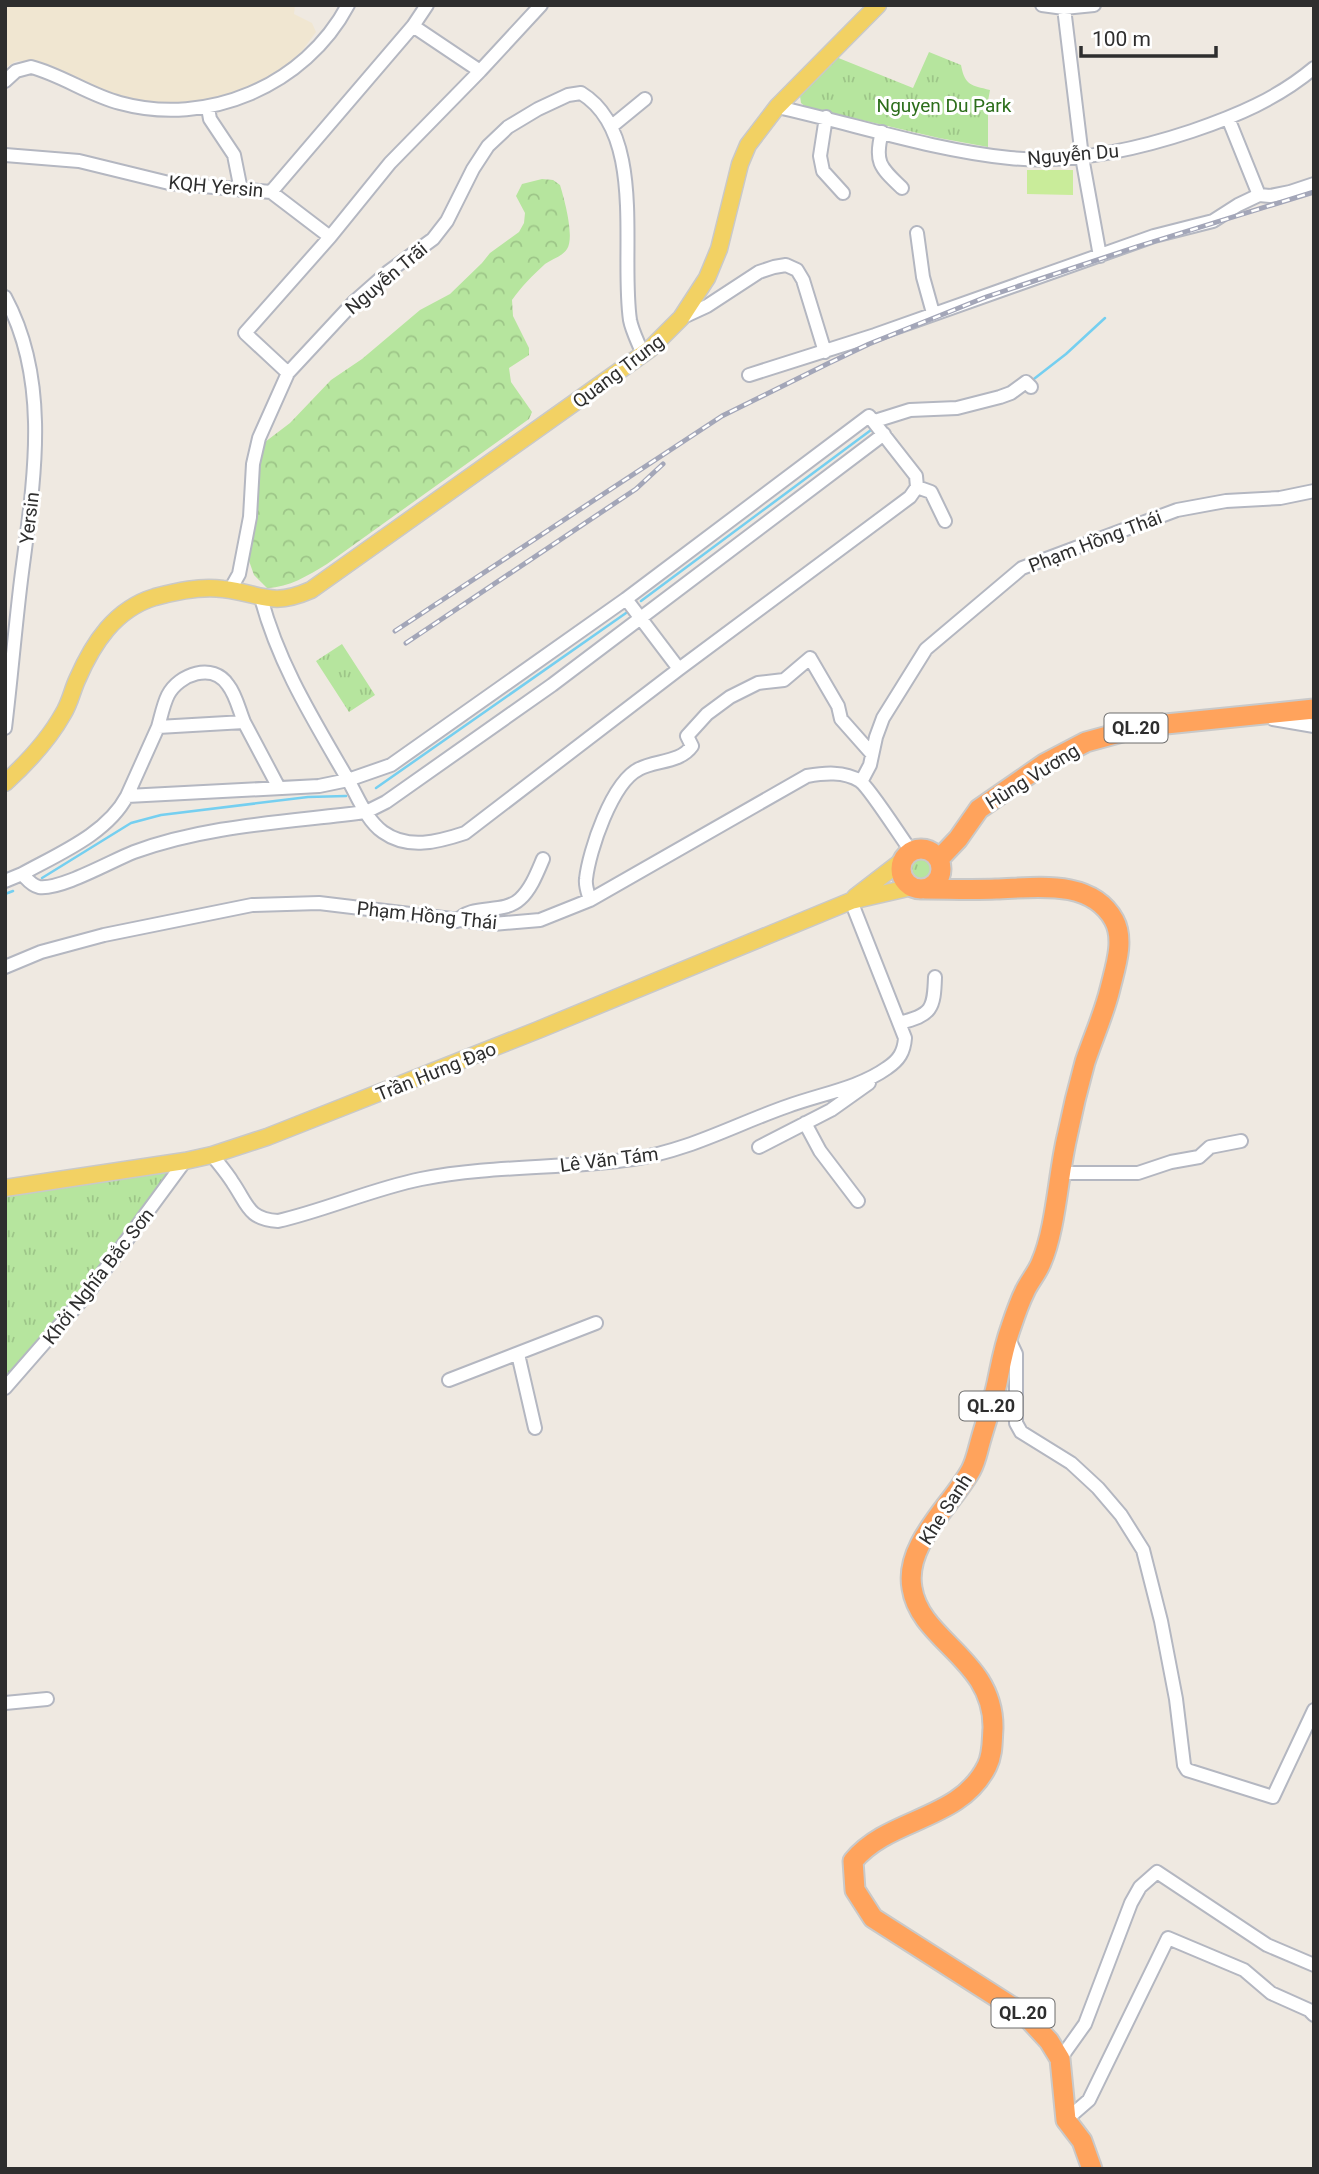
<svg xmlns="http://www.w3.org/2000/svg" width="1319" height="2174" font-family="Roboto,sans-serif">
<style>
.education{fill:#f0e6d1}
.grass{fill:url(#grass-tufts)}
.forest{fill:url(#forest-crowns)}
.pitch{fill:#c9ec9a}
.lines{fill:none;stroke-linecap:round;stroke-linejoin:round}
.stream{stroke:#75cff0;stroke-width:2.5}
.minor-casing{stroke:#b4b7c1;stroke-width:16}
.major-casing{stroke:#c9c9c9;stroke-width:19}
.highway-casing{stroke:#c9c9c9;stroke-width:23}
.minor{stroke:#fff;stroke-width:12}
.major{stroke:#f2d163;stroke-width:16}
.highway{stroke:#ffa35c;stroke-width:19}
.rail-casing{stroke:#a3a6b8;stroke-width:5}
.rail{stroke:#fff;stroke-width:2.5;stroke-dasharray:8;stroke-linecap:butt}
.labels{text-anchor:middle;stroke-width:6;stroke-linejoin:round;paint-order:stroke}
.shield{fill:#fff;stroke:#6d6d6d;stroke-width:2}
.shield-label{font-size:18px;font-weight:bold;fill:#2e2e2e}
.park-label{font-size:19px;fill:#2c6e1b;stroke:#fff}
.street-label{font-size:19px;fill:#2e2e2e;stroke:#fff}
</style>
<defs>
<pattern id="grass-tufts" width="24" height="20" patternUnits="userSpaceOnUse" patternTransform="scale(1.75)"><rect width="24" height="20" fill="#b6e59e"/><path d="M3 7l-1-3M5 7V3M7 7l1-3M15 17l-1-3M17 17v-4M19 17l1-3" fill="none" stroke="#9dc588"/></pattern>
<pattern id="forest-crowns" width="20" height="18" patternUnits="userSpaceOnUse" patternTransform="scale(1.75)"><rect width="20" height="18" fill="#b6e59e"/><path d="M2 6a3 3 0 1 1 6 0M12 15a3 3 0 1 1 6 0" fill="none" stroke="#9dc588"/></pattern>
</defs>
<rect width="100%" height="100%" fill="#efe9e1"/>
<!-- education -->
<path class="education" d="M 5,5 L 295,5 L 294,14 L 312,23 L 316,32 L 299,55 L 288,64 L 266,79 L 242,90 L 204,101 L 153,103 L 107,93 L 38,61 L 16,61 L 5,68 Z"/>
<!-- grass -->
<path class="grass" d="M 929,52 L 961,65 C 965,86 971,85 990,90 L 988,101 L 988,147 L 939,138 L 806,107 L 801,103 L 800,96 L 804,90 L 836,57 L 913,88 Z
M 342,644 L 375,695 L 349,712 L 316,661 Z
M912 868a11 11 0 1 1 22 0a11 11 0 1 1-22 0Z
M 165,1170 L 170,1177 L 157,1195 L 5,1380 L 5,1194 Z"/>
<!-- forest -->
<path class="forest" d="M 542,179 L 553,180 L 560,185 C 564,198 575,237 567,249 C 563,256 552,259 545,264 C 533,275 521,287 512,300 L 513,316 L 529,348 L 529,355 L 509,368 L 511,382 L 532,412 L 529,419 L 327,564 C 307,576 290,587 267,588 L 254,575 L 248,558 L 258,499 L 259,458 L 265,442 L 290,423 L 331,380 L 362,359 L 420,310 L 450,294 L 482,263 L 490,253 L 519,232 L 524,223 L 525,213 L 516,196 L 522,184 Z"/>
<!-- pitch -->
<path class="pitch" d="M 1027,170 L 1073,170 L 1073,195 L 1027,194 Z"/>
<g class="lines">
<!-- stream -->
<path class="stream" d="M 1030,382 L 1066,354 L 1105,318
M 641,601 L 871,430
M 376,788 L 626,613
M 42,878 L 131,823 L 161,815 L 308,797 L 346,796
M 5,894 L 13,891"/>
<defs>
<path id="minor" d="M 1042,5 L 1064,8 L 1094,5
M 1064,8 L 1082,157 L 1100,256
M 413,26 L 480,71
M 5,81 L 16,71 L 31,67 C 62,75 89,95 120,103 C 207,127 305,86 348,5
M 777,107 C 855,124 931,150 1010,158 C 1071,164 1135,150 1192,131 C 1236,116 1277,99 1314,68
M 208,108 L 210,119 L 234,155 L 241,190
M 826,117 L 820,156 L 823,171 L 843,193
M 1228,118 L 1259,195
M 612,126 L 645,99
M 882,132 C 874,162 880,167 902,188
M 5,155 L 79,161 L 169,183 L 271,192 L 413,26 L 427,5
M 271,192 L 330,237
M 917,233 L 923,277 L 933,313
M 5,297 C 52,384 33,485 21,580 C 15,629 11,679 5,728
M 681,318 L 707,306 L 759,272 L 774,267 L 786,265 L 797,270 L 803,280 L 825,352
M 288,373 L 245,333 L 330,237 L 390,163 L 480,71 L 541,5
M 749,375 L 875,335 L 1154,236 L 1213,221 L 1238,205 L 1259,195 L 1270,196 L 1290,192 L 1314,184
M 875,421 L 910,410 L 957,408 L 1000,397 L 1011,393 L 1026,382 L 1031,387
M 917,487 L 931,492 L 945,521
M 230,590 L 239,574 L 250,517 L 253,464 L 259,438 L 288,373 L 354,302 L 388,272 L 433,239 L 447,221 L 473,169 L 488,146 L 508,127 L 538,109 L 568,95 L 581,93 C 647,133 620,253 630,320 C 632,331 639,344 643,355
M 626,599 L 679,669
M 1273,719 L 1314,726
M 158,727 C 161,717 163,705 168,695 C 179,674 213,662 228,685 C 236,695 239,710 244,722
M 861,782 L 870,765 L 876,737 L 883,718 L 926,649 L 1022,568 L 1177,510 L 1226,501 L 1280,498 L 1314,491
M 127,796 L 158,727 L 244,722 L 279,788
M 22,874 C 58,854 107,834 127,796 L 319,786 L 348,780 L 391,765 L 626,599 L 869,416 L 916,476 L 917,487 L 910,497 L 679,669 L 465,833 C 438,842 408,850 383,832 C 366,820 357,795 347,778 C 313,719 279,665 261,598
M 5,881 L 22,874 C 27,879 31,885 39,887 C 61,890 111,861 134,852 C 207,825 289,822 366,812 L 386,802 L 552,685 L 884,434
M 590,900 C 588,893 585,886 586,879 C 589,851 612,782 639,769 C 656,760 680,763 692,746 L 687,736 L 707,714 L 730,697 L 758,683 L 784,680 L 810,658 L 838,706 L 841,719 L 872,754
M 457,921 C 472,903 503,915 520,899 C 531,889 537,873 543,859
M 5,967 L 41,952 L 104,935 L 252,905 L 319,903 L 493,924 L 540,920 L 590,900 L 807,776 C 824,773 844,771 860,781 C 869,787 902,839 911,851
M 899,1023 C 932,1015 934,1009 935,977
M 805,1123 L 820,1151 L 858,1201
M 759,1147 L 831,1110 L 869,1083
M 212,1155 C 219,1164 227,1173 233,1183 C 248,1205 248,1219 278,1221 C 326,1210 372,1189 421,1179 C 491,1165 563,1169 633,1159 C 688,1151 736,1124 788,1106 C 821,1094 859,1088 887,1068 C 899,1060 904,1052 905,1038 L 851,901
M 1060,1173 L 1138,1173 L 1171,1162 L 1199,1157 L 1210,1147 L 1241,1141
M 1008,1337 L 1016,1354 L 1016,1423 L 1021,1432 L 1071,1463 L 1098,1488 L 1121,1515 L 1143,1550 L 1161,1621 L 1176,1699 L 1184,1765 L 1187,1770 L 1273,1797 L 1314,1710
M 518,1354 L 535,1428
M 449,1380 L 596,1323
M 5,1388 L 87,1294 L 185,1161
M 5,1703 L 47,1699
M 1060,2059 L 1085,2024 L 1131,1903 L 1140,1887 L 1157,1872 L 1267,1945 L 1314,1965
M 1066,2120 L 1089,2100 L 1168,1938 L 1244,1970 L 1271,1993 L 1309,2010 L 1314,2015"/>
<path id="major" d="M 5,783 C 28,762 48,741 63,714 C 70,703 72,691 77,680 C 93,643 115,609 155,597 C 177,591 200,586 223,589 C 261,593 270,608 311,590 L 650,349 L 681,318 L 707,278 L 719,249 L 740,164 L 748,145 L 777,107 L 878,5
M 855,897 L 903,860
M 5,1188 L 185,1161 L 212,1155 L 267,1137 L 538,1030 L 851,901 L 912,887"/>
<path id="highway" d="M901 869a20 20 0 1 1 40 0a20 20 0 1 1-40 0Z
M 939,859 L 958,839 L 979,809 L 1044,764 L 1086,742 L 1137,728 L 1166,724 L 1314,709
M 925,889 C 948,889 972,890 996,889 C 1034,888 1091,878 1114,920 C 1125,940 1115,968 1110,989 C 1104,1014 1093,1038 1085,1062 C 1078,1087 1072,1112 1067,1137 C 1058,1175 1056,1229 1041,1263 C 1037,1273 1029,1282 1025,1291 C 1019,1303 1015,1315 1011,1327 C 1004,1346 1001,1364 997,1383 C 993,1402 986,1421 981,1439 C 978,1449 976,1461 971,1470 C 952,1505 904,1544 912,1588 C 920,1641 994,1659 993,1728 C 992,1741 993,1754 987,1766 C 960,1821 889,1817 853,1861 L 855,1890 L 873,1918 L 1025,2015 L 1049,2041 L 1060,2059 L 1066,2120 L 1082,2141 L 1092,2169"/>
</defs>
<!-- minor casing -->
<use href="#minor" class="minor-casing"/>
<!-- major casing -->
<use href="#major" class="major-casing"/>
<!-- highway casing -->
<use href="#highway" class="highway-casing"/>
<!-- minor -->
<use href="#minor" class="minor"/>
<!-- major -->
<use href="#major" class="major"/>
<!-- highway -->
<use href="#highway" class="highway"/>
<defs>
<path id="rail" d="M 395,631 L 722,416 L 827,364 L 869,344 L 986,297 L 1136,247 L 1314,192
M 406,643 L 636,489 L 663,464"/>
</defs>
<!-- rail casing -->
<use href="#rail" class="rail-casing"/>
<!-- rail -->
<use href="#rail" class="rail"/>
</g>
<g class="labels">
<!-- shield labels -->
<g class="shield">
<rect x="1104.5" y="713.5" width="63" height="29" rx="5"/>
<rect x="959.5" y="1391.5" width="63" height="29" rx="5"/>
<rect x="991.5" y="1998.5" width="63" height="29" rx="5"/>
</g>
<g class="shield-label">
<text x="1136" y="734">QL.20</text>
<text x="991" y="1412">QL.20</text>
<text x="1023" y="2019">QL.20</text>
</g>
<!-- park labels -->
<g class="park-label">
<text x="944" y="112">Nguyen Du Park</text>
</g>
<!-- street labels -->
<g class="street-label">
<text transform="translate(1073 154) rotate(-5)" y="7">Nguyễn Du</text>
<text transform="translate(216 186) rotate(5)" y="7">KQH Yersin</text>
<text transform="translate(386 278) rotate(-40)" y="7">Nguyễn Trãi</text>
<text transform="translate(618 371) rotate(-37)" y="7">Quang Trung</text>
<text transform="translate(29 518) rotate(-83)" y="7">Yersin</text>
<text transform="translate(1095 541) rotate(-21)" y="7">Phạm Hồng Thái</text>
<text transform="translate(1032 776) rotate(-32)" y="7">Hùng Vương</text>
<text transform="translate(427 915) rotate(6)" y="7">Phạm Hồng Thái</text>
<text transform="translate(436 1071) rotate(-22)" y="7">Trần Hưng Đạo</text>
<text transform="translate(609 1159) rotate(-7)" y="7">Lê Văn Tám</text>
<text transform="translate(98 1276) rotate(-52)" y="7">Khởi Nghĩa Bắc Sơn</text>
<text transform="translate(945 1509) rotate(-57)" y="7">Khe Sanh</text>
</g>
</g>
<!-- border -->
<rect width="1319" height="2174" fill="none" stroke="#2e2e2e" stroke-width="14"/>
<!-- scale -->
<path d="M1081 46v10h135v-10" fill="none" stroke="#2e2e2e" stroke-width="3.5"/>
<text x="1092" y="46" font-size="21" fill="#2e2e2e" stroke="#ffffff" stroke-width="5" paint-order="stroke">100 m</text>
</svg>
